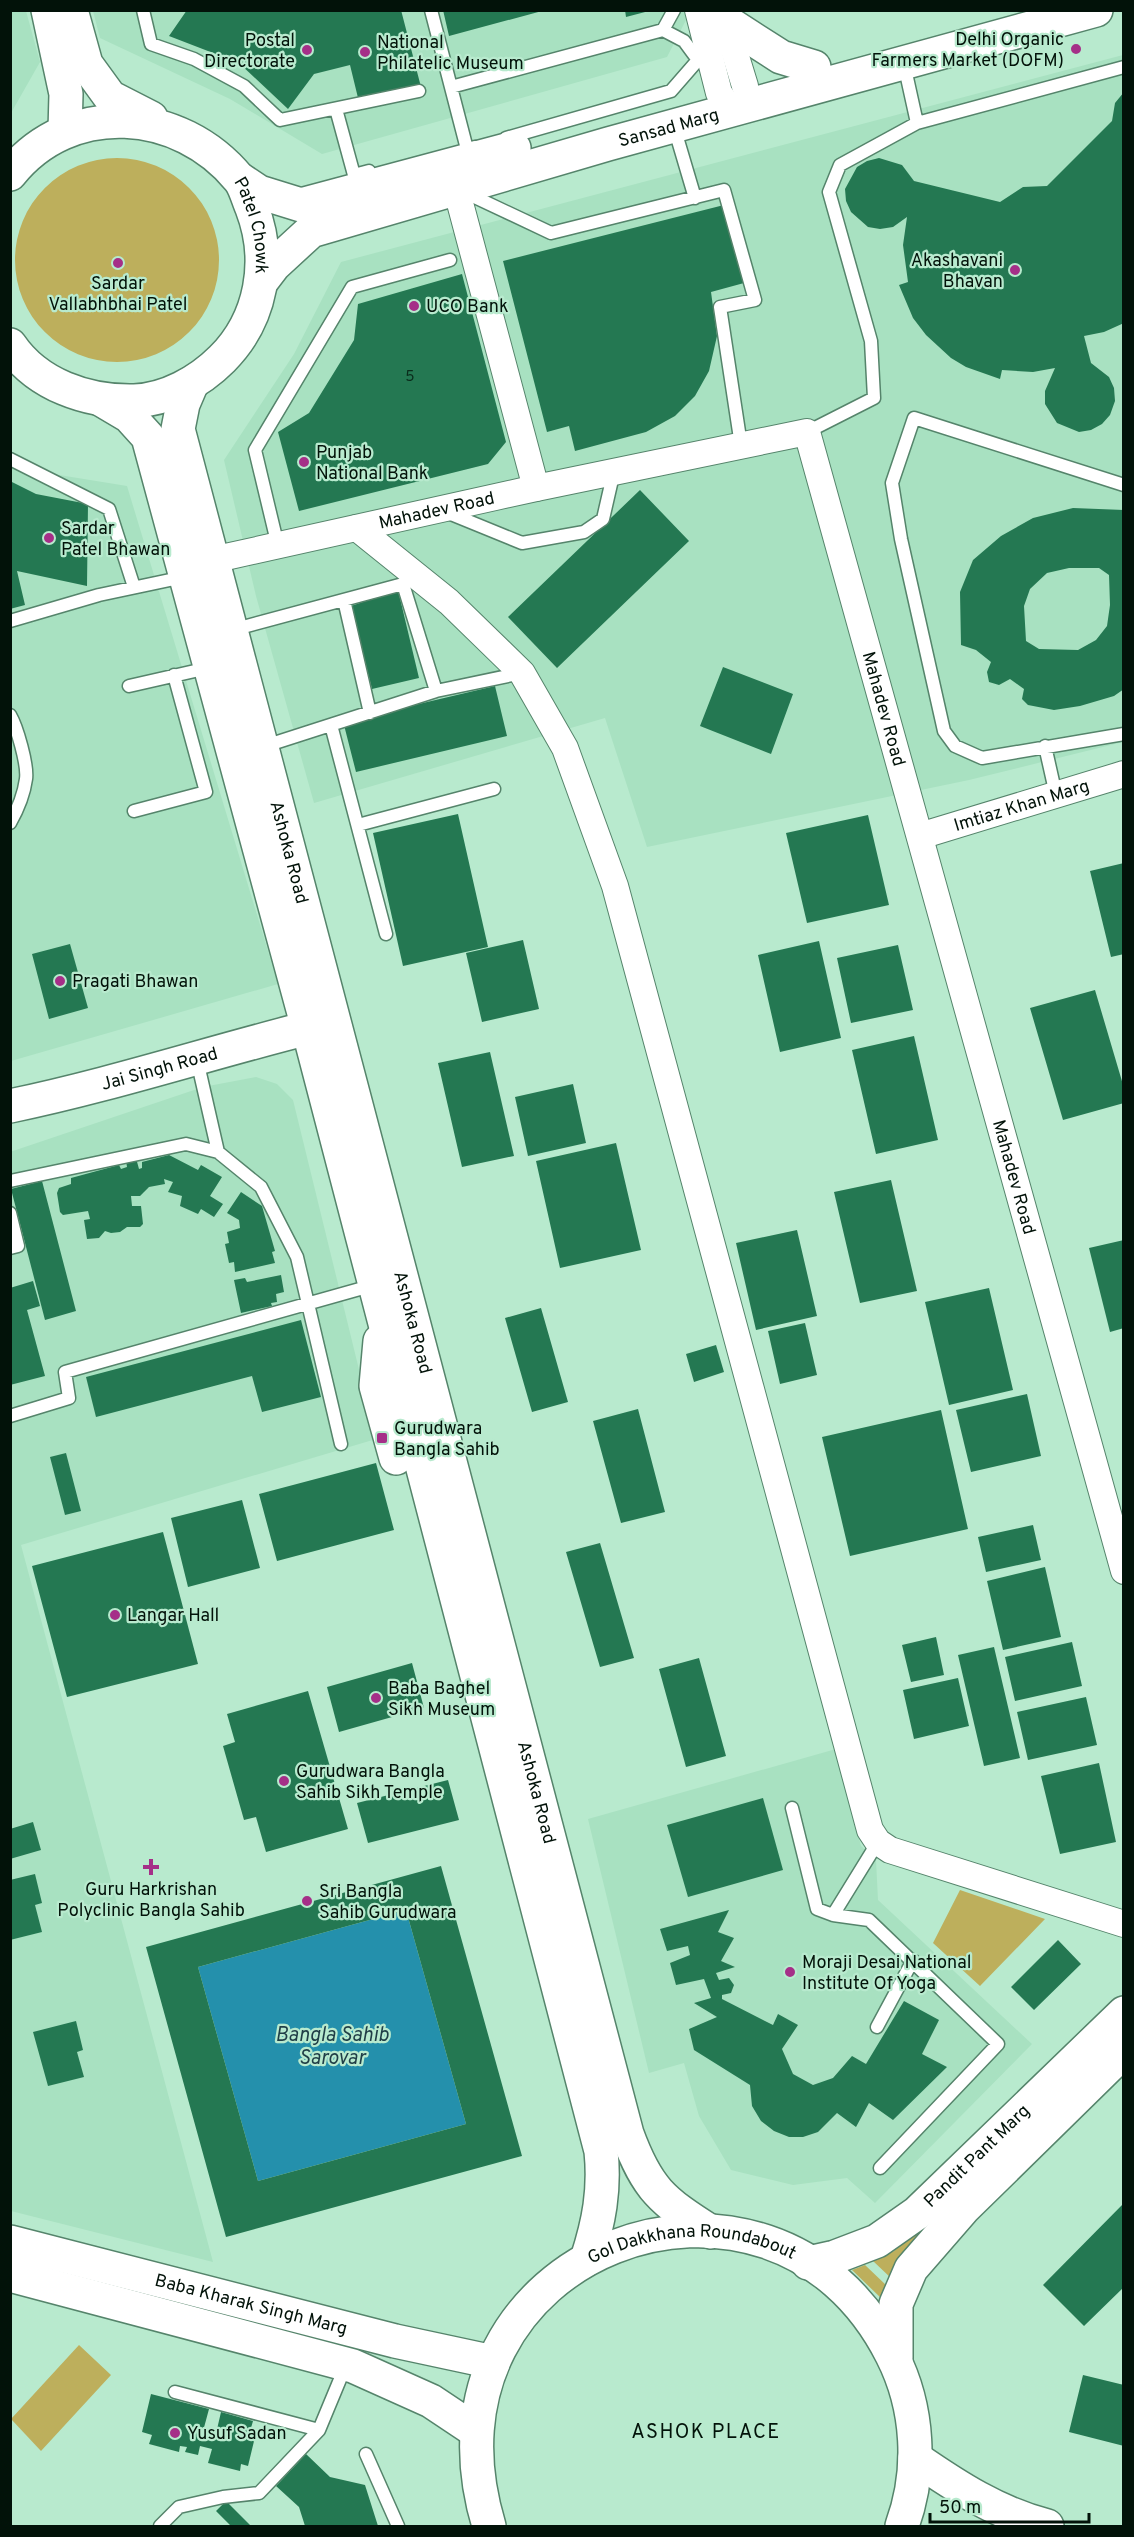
<svg xmlns="http://www.w3.org/2000/svg" width="1134" height="2537" font-family="Overpass,sans-serif">
<style>
.built{fill:#a8e1c1}
.green{fill:#bdaf5c}
.water{fill:#2490ac}
.building{fill:#247852;fill-rule:evenodd}
.lines{fill:none;stroke-linecap:round;stroke-linejoin:round}
.lane-casing{stroke:#55846b;stroke-width:15}
.street-casing{stroke:#55846b;stroke-width:28}
.secondary-casing{stroke:#55846b;stroke-width:36}
.lane{stroke:#fff;stroke-width:12}
.street{stroke:#fff;stroke-width:26}
.secondary{stroke:#fff;stroke-width:33}
.poi-dot{fill:#a52f88;stroke:#b8eace;stroke-width:2}
.labels{text-anchor:middle;stroke-width:4.5;stroke-linejoin:round;paint-order:stroke}
.number-label{font-size:15px;fill:#0a2c1b}
.poi-label{font-size:18px;fill:#021209;stroke:#b8eace;text-anchor:start}
.street-label{font-size:18px;fill:#021209;stroke:#b8eace}
.water-label{font-size:20px;font-style:italic;fill:#1f3d46;stroke:#b8eace}
.neighbourhood-label{font-size:20px;letter-spacing:1.5px;fill:#021209;stroke:#b8eace}
</style>
<rect width="100%" height="100%" fill="#b8eace"/>
<!-- built -->
<path class="built" d="M 11,10 L 26,11 L 40,62 L 11,113 Z
M 684,10 L 686,20 L 667,57 L 322,154 L 230,99 L 100,38 L 93,11 Z
M 1123,55 L 1123,742 L 969,780 L 647,847 L 605,718 L 314,803 L 256,596 L 224,460 L 294,354 L 341,262 Z
M 10,467 L 127,486 L 278,984 L 11,1061 Z
M 256,1077 L 277,1084 L 293,1100 L 376,1439 L 21,1545 L 213,2262 L 11,2211 L 10,1152 L 203,1087 Z
M 836,1749 L 861,1846 L 876,1860 L 878,1900 L 1032,2044 L 875,2203 L 847,2178 L 793,2185 L 731,2170 L 699,2116 L 684,2063 L 649,2073 L 588,1819 Z"/>
<!-- green -->
<path class="green" d="M15 260a102 102 0 1 1 204 0a102 102 0 1 1-204 0Z
M 960,1890 L 1045,1919 L 980,1986 L 933,1943 Z
M 947,2197 L 892,2279 L 873,2261 L 894,2251 Z
M 865,2265 L 887,2286 L 882,2299 L 852,2270 Z
M 79,2345 L 111,2375 L 41,2451 L 11,2419 Z"/>
<!-- water -->
<path class="water" d="M 406,1910 L 466,2124 L 258,2181 L 198,1967 Z"/>
<!-- building -->
<path class="building" d="M 187,10 L 401,10 L 421,87 L 359,102 L 350,65 L 314,74 L 288,109 L 239,63 L 169,36 Z
M 443,10 L 542,10 L 542,11 L 449,36 Z
M 625,10 L 649,10 L 649,11 L 626,17 Z
M 1124,92 L 1124,323 L 1104,332 L 1084,336 L 1091,363 L 1109,377 L 1114,388 L 1115,401 L 1110,415 L 1102,424 L 1091,430 L 1079,432 L 1057,423 L 1045,404 L 1045,391 L 1055,368 L 1033,372 L 1002,370 L 1000,379 L 966,367 L 951,358 L 926,335 L 913,318 L 899,285 L 908,282 L 903,245 L 907,217 L 893,227 L 880,229 L 868,227 L 851,212 L 846,201 L 845,189 L 857,167 L 867,161 L 879,158 L 902,165 L 914,181 L 1000,202 L 1023,187 L 1047,186 L 1112,121 L 1115,103 Z
M 724,205 L 744,283 L 711,292 L 717,336 L 709,371 L 695,396 L 675,416 L 646,432 L 575,451 L 569,426 L 547,432 L 503,261 Z
M 462,274 L 506,442 L 488,464 L 299,511 L 278,432 L 309,413 L 354,340 L 358,304 Z
M 10,481 L 36,494 L 88,504 L 87,586 L 17,571 L 25,605 L 10,609 Z
M 640,490 L 689,541 L 557,668 L 508,617 Z
M 1073,508 L 1124,510 L 1124,689 L 1114,696 L 1080,706 L 1054,710 L 1028,705 L 1022,699 L 1024,689 L 1010,679 L 999,685 L 989,682 L 987,672 L 991,662 L 976,650 L 961,645 L 960,592 L 973,560 L 1001,536 L 1033,518 ZM 1069,568 L 1099,568 L 1109,575 L 1110,605 L 1107,626 L 1096,640 L 1078,650 L 1039,649 L 1026,641 L 1024,606 L 1030,589 L 1047,573 Z
M 398,590 L 419,678 L 372,689 L 351,606 Z
M 723,667 L 793,694 L 771,754 L 700,726 Z
M 495,686 L 507,736 L 356,772 L 344,725 L 389,711 Z
M 458,814 L 488,947 L 403,966 L 373,833 Z
M 868,815 L 889,905 L 807,923 L 786,833 Z
M 1124,863 L 1124,954 L 1111,957 L 1090,871 Z
M 523,940 L 539,1009 L 482,1022 L 466,953 Z
M 819,941 L 841,1038 L 780,1052 L 758,955 Z
M 70,944 L 88,1008 L 49,1019 L 32,954 Z
M 898,945 L 913,1010 L 851,1023 L 837,958 Z
M 1095,990 L 1124,1088 L 1124,1103 L 1063,1120 L 1030,1008 Z
M 914,1036 L 938,1140 L 876,1154 L 852,1050 Z
M 490,1052 L 514,1156 L 462,1167 L 438,1063 Z
M 573,1084 L 586,1143 L 528,1156 L 515,1097 Z
M 616,1143 L 641,1250 L 560,1268 L 536,1161 Z
M 169,1155 L 198,1170 L 201,1165 L 222,1177 L 210,1196 L 223,1204 L 214,1217 L 201,1209 L 198,1214 L 180,1206 L 182,1196 L 168,1192 L 173,1182 L 164,1179 L 165,1184 L 149,1187 L 140,1196 L 131,1196 L 132,1206 L 141,1206 L 143,1224 L 140,1227 L 127,1227 L 120,1232 L 111,1233 L 105,1231 L 99,1238 L 87,1239 L 84,1220 L 90,1219 L 88,1211 L 63,1215 L 60,1212 L 57,1193 L 59,1188 L 71,1184 L 71,1178 L 119,1165 L 121,1169 L 127,1167 L 126,1161 L 136,1158 L 139,1169 L 142,1168 L 142,1162 Z
M 891,1180 L 917,1291 L 860,1303 L 834,1192 Z
M 42,1181 L 76,1311 L 45,1320 L 11,1189 Z
M 241,1192 L 262,1206 L 275,1251 L 272,1252 L 275,1263 L 235,1272 L 234,1262 L 229,1263 L 225,1244 L 229,1243 L 227,1232 L 240,1228 L 239,1220 L 227,1213 Z
M 797,1230 L 817,1316 L 756,1330 L 736,1243 Z
M 1124,1240 L 1124,1328 L 1110,1332 L 1089,1248 Z
M 281,1275 L 284,1292 L 276,1294 L 277,1302 L 271,1303 L 272,1306 L 241,1313 L 234,1280 L 245,1278 L 247,1282 Z
M 33,1281 L 40,1306 L 27,1310 L 45,1376 L 10,1385 L 10,1288 Z
M 989,1288 L 1013,1390 L 949,1405 L 925,1302 Z
M 541,1308 L 568,1402 L 532,1412 L 505,1318 Z
M 301,1320 L 321,1397 L 262,1412 L 252,1376 L 96,1417 L 86,1377 Z
M 805,1323 L 817,1375 L 780,1384 L 768,1331 Z
M 716,1345 L 724,1372 L 694,1382 L 686,1354 Z
M 1027,1394 L 1041,1456 L 971,1472 L 956,1410 Z
M 638,1409 L 665,1512 L 621,1523 L 593,1421 Z
M 941,1410 L 968,1529 L 850,1556 L 822,1437 Z
M 66,1453 L 81,1511 L 65,1515 L 50,1457 Z
M 376,1463 L 394,1530 L 277,1561 L 259,1494 Z
M 242,1500 L 260,1568 L 188,1587 L 171,1518 Z
M 1033,1525 L 1041,1560 L 986,1572 L 978,1537 Z
M 163,1532 L 198,1664 L 67,1697 L 32,1566 Z
M 600,1543 L 634,1658 L 600,1667 L 566,1552 Z
M 1045,1567 L 1061,1637 L 1003,1650 L 987,1581 Z
M 936,1637 L 944,1675 L 911,1682 L 902,1645 Z
M 1072,1642 L 1082,1686 L 1015,1701 L 1005,1657 Z
M 994,1647 L 1020,1758 L 984,1766 L 958,1655 Z
M 699,1658 L 726,1756 L 686,1767 L 659,1669 Z
M 412,1663 L 424,1708 L 339,1732 L 327,1687 Z
M 958,1678 L 969,1726 L 914,1739 L 903,1690 Z
M 308,1691 L 348,1829 L 266,1852 L 256,1817 L 244,1820 L 223,1746 L 235,1742 L 227,1714 Z
M 1086,1697 L 1097,1745 L 1028,1760 L 1017,1712 Z
M 1099,1763 L 1116,1842 L 1060,1854 L 1041,1776 Z
M 448,1780 L 459,1820 L 368,1843 L 357,1803 Z
M 763,1798 L 783,1870 L 688,1897 L 667,1825 Z
M 33,1822 L 41,1850 L 10,1859 L 10,1829 Z
M 441,1866 L 522,2156 L 226,2237 L 146,1947 ZM 406,1910 L 466,2124 L 258,2181 L 198,1967 Z
M 35,1874 L 42,1903 L 35,1905 L 42,1932 L 10,1940 L 10,1880 Z
M 729,1910 L 718,1932 L 734,1938 L 721,1961 L 735,1967 L 716,1973 L 719,1980 L 729,1978 L 734,1985 L 731,1993 L 722,1995 L 722,1999 L 773,2025 L 778,2014 L 798,2025 L 782,2049 L 793,2074 L 813,2085 L 833,2078 L 852,2056 L 866,2064 L 904,2001 L 939,2020 L 922,2054 L 947,2067 L 893,2120 L 869,2103 L 856,2127 L 837,2113 L 818,2132 L 803,2137 L 789,2137 L 774,2131 L 761,2121 L 752,2106 L 750,2085 L 694,2050 L 689,2029 L 717,2017 L 694,2003 L 711,1998 L 704,1979 L 676,1985 L 670,1963 L 690,1955 L 688,1946 L 667,1951 L 660,1929 Z
M 1058,1940 L 1081,1964 L 1034,2010 L 1011,1987 Z
M 76,2021 L 83,2050 L 77,2052 L 84,2077 L 48,2086 L 33,2032 Z
M 1124,2203 L 1124,2287 L 1084,2326 L 1043,2285 Z
M 1083,2375 L 1124,2385 L 1124,2446 L 1069,2432 Z
M 151,2394 L 209,2409 L 202,2435 L 215,2438 L 221,2412 L 253,2421 L 249,2435 L 255,2437 L 248,2466 L 241,2464 L 240,2471 L 208,2463 L 212,2449 L 200,2446 L 198,2455 L 185,2452 L 187,2447 L 180,2446 L 179,2452 L 149,2444 L 152,2435 L 142,2432 Z
M 306,2454 L 330,2477 L 365,2485 L 378,2526 L 305,2526 L 299,2507 L 276,2486 Z
M 226,2501 L 251,2526 L 231,2526 L 216,2511 Z"/>
<g class="lines">
<defs>
<path id="lane" d="M 143,10 L 151,44 L 194,59 L 244,86 L 280,120 L 419,91
M 431,10 L 467,149 L 475,147
M 663,30 L 674,10
M 904,64 L 917,123
M 451,87 L 663,30 L 684,41 L 698,60 L 671,91 L 506,138
M 336,109 L 354,175 L 369,171
M 674,127 L 695,198
M 464,192 L 551,233 L 724,190 L 755,300 L 720,307 L 741,445
M 807,432 L 874,398 L 871,341 L 829,192 L 840,165 L 917,123 L 1124,67
M 10,459 L 109,509 L 134,587
M 1124,485 L 914,418 L 892,483 L 901,539 L 944,731 L 955,746 L 982,758 L 1124,734
M 446,512 L 522,543 L 584,532 L 603,519 L 614,471
M 278,546 L 255,450 L 352,287 L 450,260
M 344,600 L 370,713
M 10,621 L 99,595 L 184,577
M 232,630 L 403,584 L 436,691
M 129,686 L 208,668
M 10,715 C 17,727 28,765 26,779 C 24,794 18,809 10,823
M 331,725 L 386,934
M 1045,746 L 1056,795
M 262,747 L 436,691 L 522,673
M 134,811 L 206,792 L 174,675
M 358,825 L 494,789
M 197,1060 L 218,1152
M 10,1181 L 186,1144 L 218,1152 L 261,1187 L 297,1257 L 341,1444
M 10,1213 L 18,1246 L 10,1248
M 10,1416 L 69,1398 L 65,1372 L 374,1285
M 792,1808 L 817,1909 L 833,1915 L 869,1920 L 998,2044 L 880,2168
M 833,1915 L 878,1842
M 877,2027 L 913,1960
M 175,2392 L 319,2430
M 366,2454 L 398,2526
M 160,2526 L 179,2507 L 223,2497 L 259,2493 L 319,2430 L 346,2365"/>
<g id="street">
<path d="M 698,10 L 719,93 L 731,110"/>
<path d="M 723,14 L 745,86"/>
<path d="M 456,188 L 536,488"/>
<path d="M 357,528 L 449,602 L 522,673 L 565,748 L 615,886 L 870,1830 L 878,1842 L 890,1850 L 1124,1924"/>
<path id="s1" d="M 212,560 L 536,488 L 807,432 L 1124,1571"/>
<path id="s2" d="M 920,836 L 1124,774"/>
</g>
<g id="secondary">
<path d="M 48,10 L 66,94 L 65,131"/>
<path d="M 71,10 L 86,64 L 110,97 L 151,118"/>
<path d="M 725,21 L 781,57 L 814,67"/>
<path id="s3" d="M 10,174 C 70,99 180,107 239,179 C 245,186 248,199 252,208 C 272,260 262,319 222,359 C 199,382 166,400 134,401 C 87,402 37,385 10,345"/>
<path d="M 241,180 L 259,192 L 301,205 L 514,148"/>
<path id="s4" d="M 261,282 L 274,265 L 311,231 L 608,144 L 1096,10"/>
<path id="s5" d="M 192,383 L 183,404 L 178,429 L 627,2134 C 647,2189 662,2201 711,2232"/>
<path d="M 102,400 L 129,416 L 148,437 L 308,1028 L 601,2151 C 605,2190 599,2222 587,2259"/>
<path id="s6" d="M 10,1106 C 111,1085 209,1053 308,1028"/>
<path d="M 380,1341 L 376,1386 L 396,1458"/>
<path id="s7" d="M 10,2242 L 395,2341 L 493,2362"/>
<path id="s8" d="M 808,2263 L 835,2257 L 877,2241 L 917,2213 L 1124,2013"/>
<path d="M 10,2275 L 353,2366 L 431,2401 L 476,2431"/>
<path d="M 896,2358 L 896,2304 L 911,2269 L 964,2208 L 1124,2051"/>
<path d="M 915,2458 C 957,2487 997,2513 1047,2526"/>
<path id="s9" d="M 489,2526 C 405,2250 771,2115 892,2355 C 919,2408 922,2471 902,2526"/>
</g>
</defs>
<!-- lane casing -->
<use href="#lane" class="lane-casing"/>
<!-- street casing -->
<use href="#street" class="street-casing"/>
<!-- secondary casing -->
<use href="#secondary" class="secondary-casing"/>
<!-- lane -->
<use href="#lane" class="lane"/>
<!-- street -->
<use href="#street" class="street"/>
<!-- secondary -->
<use href="#secondary" class="secondary"/>
</g>
<!-- markers -->
<g class="poi-dot">
<circle cx="1076" cy="49" r="6"/>
<circle cx="307" cy="50" r="6"/>
<circle cx="365" cy="52" r="6"/>
<circle cx="118" cy="263" r="6"/>
<circle cx="1015" cy="270" r="6"/>
<circle cx="414" cy="306" r="6"/>
<circle cx="304" cy="462" r="6"/>
<circle cx="49" cy="538" r="6"/>
<circle cx="60" cy="981" r="6"/>
<rect x="376" y="1432" width="12" height="12" rx="3"/>
<circle cx="115" cy="1615" r="6"/>
<circle cx="376" cy="1698" r="6"/>
<circle cx="284" cy="1781" r="6"/>
<path d="M148 1858h6v6h6v6h-6v6h-6v-6h-6v-6h6z"/>
<circle cx="307" cy="1901" r="6"/>
<circle cx="790" cy="1972" r="6"/>
<circle cx="175" cy="2433" r="6"/>
</g>
<g class="labels">
<!-- number labels -->
<g class="number-label">
<text x="410" y="381">5</text>
</g>
<!-- poi labels -->
<g class="poi-label">
<text x="1064" y="45" text-anchor="end">Delhi Organic<tspan x="1064" dy="21">Farmers Market (DOFM)</tspan></text>
<text x="295" y="46" text-anchor="end">Postal<tspan x="295" dy="21">Directorate</tspan></text>
<text x="377" y="48">National<tspan x="377" dy="21">Philatelic Museum</tspan></text>
<text x="1003" y="266" text-anchor="end">Akashavani<tspan x="1003" dy="21">Bhavan</tspan></text>
<text x="118" y="289" text-anchor="middle">Sardar<tspan x="118" dy="21">Vallabhbhai Patel</tspan></text>
<text x="426" y="312">UCO Bank</text>
<text x="316" y="458">Punjab<tspan x="316" dy="21">National Bank</tspan></text>
<text x="61" y="534">Sardar<tspan x="61" dy="21">Patel Bhawan</tspan></text>
<text x="72" y="987">Pragati Bhawan</text>
<text x="394" y="1434">Gurudwara<tspan x="394" dy="21">Bangla Sahib</tspan></text>
<text x="127" y="1621">Langar Hall</text>
<text x="388" y="1694">Baba Baghel<tspan x="388" dy="21">Sikh Museum</tspan></text>
<text x="296" y="1777">Gurudwara Bangla<tspan x="296" dy="21">Sahib Sikh Temple</tspan></text>
<text x="151" y="1895" text-anchor="middle">Guru Harkrishan<tspan x="151" dy="21">Polyclinic Bangla Sahib</tspan></text>
<text x="319" y="1897">Sri Bangla<tspan x="319" dy="21">Sahib Gurudwara</tspan></text>
<text x="802" y="1968">Moraji Desai National<tspan x="802" dy="21">Institute Of Yoga</tspan></text>
<text x="187" y="2439">Yusuf Sadan</text>
</g>
<!-- street labels -->
<g class="street-label">
<text dy="6" stroke="none"><textPath href="#s4" startOffset="444">Sansad Marg</textPath></text>
<text dy="6" stroke="none"><textPath href="#s3" startOffset="312">Patel Chowk</textPath></text>
<text dy="6" stroke="none"><textPath href="#s1" startOffset="230">Mahadev Road</textPath></text>
<text dy="6" stroke="none"><textPath href="#s1" startOffset="896">Mahadev Road</textPath></text>
<text dy="6" stroke="none"><textPath href="#s2" startOffset="106">Imtiaz Khan Marg</textPath></text>
<text dy="6" stroke="none"><textPath href="#s5" startOffset="486">Ashoka Road</textPath></text>
<text dy="6" stroke="none"><textPath href="#s6" startOffset="154">Jai Singh Road</textPath></text>
<text dy="6" stroke="none"><textPath href="#s1" startOffset="1382">Mahadev Road</textPath></text>
<text dy="6" stroke="none"><textPath href="#s5" startOffset="972">Ashoka Road</textPath></text>
<text dy="6" stroke="none"><textPath href="#s5" startOffset="1458">Ashoka Road</textPath></text>
<text dy="6" stroke="none"><textPath href="#s8" startOffset="204">Pandit Pant Marg</textPath></text>
<text dy="6" stroke="none"><textPath href="#s9" startOffset="418">Gol Dakkhana Roundabout</textPath></text>
<text dy="6" stroke="none"><textPath href="#s7" startOffset="249">Baba Kharak Singh Marg</textPath></text>
</g>
<!-- water labels -->
<g class="water-label">
<text x="332" y="2041">Bangla Sahib<tspan x="332" dy="23">Sarovar</tspan></text>
</g>
<!-- neighbourhood labels -->
<g class="neighbourhood-label">
<text x="706" y="2438">ASHOK PLACE</text>
</g>
</g>
<!-- border -->
<rect width="1134" height="2537" fill="none" stroke="#021209" stroke-width="24"/>
<!-- scale -->
<path d="M930 2513v9h159v-9" fill="none" stroke="#021209" stroke-width="3"/>
<text x="939" y="2513" font-size="18" fill="#021209" stroke="#b8eace" stroke-width="4.5" paint-order="stroke">50 m</text>
</svg>
